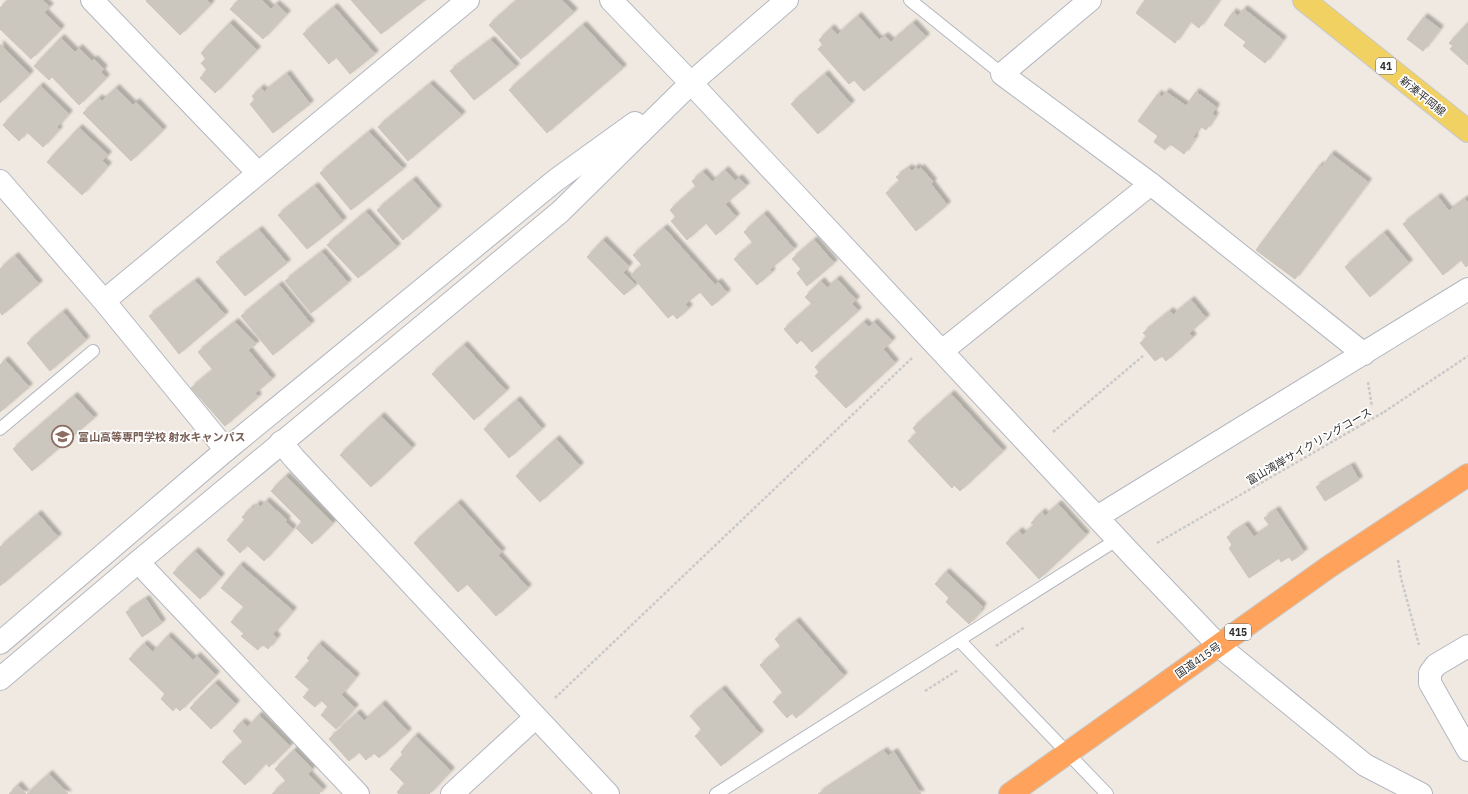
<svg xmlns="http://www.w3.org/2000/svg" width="1468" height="794" font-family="'IBM Plex Sans','Noto Sans JP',sans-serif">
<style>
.building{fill:#cbc7bf;stroke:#cbc5ba;filter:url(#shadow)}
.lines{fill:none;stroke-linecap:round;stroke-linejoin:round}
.lane-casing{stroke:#b4b7c1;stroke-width:14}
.street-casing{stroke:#b4b7c1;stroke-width:24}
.secondary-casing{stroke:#b4b7c1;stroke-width:24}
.primary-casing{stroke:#c9c9c9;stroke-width:24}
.highway-casing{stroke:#c9c9c9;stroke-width:24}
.path{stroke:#c9c9c9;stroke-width:2.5;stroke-dasharray:3 2;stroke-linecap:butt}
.lane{stroke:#fff;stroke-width:12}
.street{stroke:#fff;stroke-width:22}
.secondary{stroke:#fff;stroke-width:22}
.primary{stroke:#f2d163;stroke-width:22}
.highway{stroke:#ffa35c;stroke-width:22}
.path-bridge{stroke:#c9c9c9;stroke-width:2.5;stroke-dasharray:3 2;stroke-linecap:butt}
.labels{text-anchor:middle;stroke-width:3.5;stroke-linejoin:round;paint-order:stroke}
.shield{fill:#fff;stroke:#6d6d6d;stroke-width:1}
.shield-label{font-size:10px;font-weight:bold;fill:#2e2e2e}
.street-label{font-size:11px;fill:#2e2e2e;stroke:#fff}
.education-label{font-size:11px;font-weight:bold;fill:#785e54;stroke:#fff;text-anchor:start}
</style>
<defs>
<filter id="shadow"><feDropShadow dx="3.5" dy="-3.5" stdDeviation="1" flood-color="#0004"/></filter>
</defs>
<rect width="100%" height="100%" fill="#efe9e1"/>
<!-- building -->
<path class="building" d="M 8,0 L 42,0 L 50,7 L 44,12 L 61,29 L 31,59 L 0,29 L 0,8 Z
M 147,0 L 207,0 L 211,4 L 180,35 L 146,1 Z
M 239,0 L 262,0 L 271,9 L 276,4 L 287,14 L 263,39 L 230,9 Z
M 351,0 L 425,0 L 381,34 Z
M 517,0 L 562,0 L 574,12 L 521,59 L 489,25 Z
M 1145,0 L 1219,0 L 1199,28 L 1190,21 L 1175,43 L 1136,13 Z
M 334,7 L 375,54 L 350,74 L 336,57 L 329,64 L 303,34 Z
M 1244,9 L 1283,40 L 1265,63 L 1243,46 L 1246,42 L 1224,25 L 1233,12 L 1238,16 Z
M 858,16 L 879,40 L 885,36 L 891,42 L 913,23 L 926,37 L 864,91 L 854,80 L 849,84 L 818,49 L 823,45 L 819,40 L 831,28 L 837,35 Z
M 1424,17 L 1440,29 L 1423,51 L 1407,39 Z
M 230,23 L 257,50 L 215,93 L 200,78 L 207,70 L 201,63 L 206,59 L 201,53 Z
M 1468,23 L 1468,65 L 1450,49 L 1453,46 L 1449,43 Z
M 583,25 L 623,68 L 547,133 L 509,90 Z
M 61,38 L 75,52 L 79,48 L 92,61 L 94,59 L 104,69 L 101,72 L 106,78 L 79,105 L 52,77 L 49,80 L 34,66 Z
M 491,40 L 516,67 L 474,100 L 450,71 Z
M 0,44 L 30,74 L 0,103 Z
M 287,74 L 310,104 L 273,133 L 250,104 L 255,100 L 252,96 L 261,88 L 264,92 Z
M 825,74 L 851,104 L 818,134 L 791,104 Z
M 430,84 L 462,115 L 408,161 L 378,127 Z
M 40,86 L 69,114 L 57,127 L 59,130 L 43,147 L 27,132 L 19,141 L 3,125 Z
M 116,88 L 133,105 L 136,102 L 163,130 L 131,161 L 83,113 L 99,98 L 102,101 Z
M 1166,92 L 1186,106 L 1196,92 L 1216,107 L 1212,114 L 1215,116 L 1206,130 L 1200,126 L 1193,137 L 1195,138 L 1184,154 L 1170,144 L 1165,150 L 1154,142 L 1158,136 L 1138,121 L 1158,94 L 1162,97 Z
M 79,128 L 108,155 L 102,161 L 108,166 L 82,195 L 47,162 Z
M 369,132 L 403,169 L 351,210 L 320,173 Z
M 1331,154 L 1368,182 L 1295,279 L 1256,250 L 1320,165 L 1322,167 Z
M 916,167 L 918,170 L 921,168 L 933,182 L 931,184 L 947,205 L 916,231 L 886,193 L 900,181 L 896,177 L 909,168 L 912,171 Z
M 725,170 L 735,181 L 739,178 L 746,186 L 725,204 L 736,217 L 716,235 L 706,223 L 687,240 L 671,221 L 676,217 L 670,210 L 696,187 L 692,181 L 703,172 L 712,182 Z
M 413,180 L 438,209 L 403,240 L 377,210 Z
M 315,186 L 343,221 L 307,249 L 278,215 Z
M 1438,197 L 1449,211 L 1465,199 L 1468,202 L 1468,265 L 1466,267 L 1461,260 L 1443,275 L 1403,224 Z
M 366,212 L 397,247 L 358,278 L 327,245 Z
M 764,214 L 794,249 L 769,270 L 772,272 L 757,285 L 734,259 L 753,243 L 744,232 Z
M 664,228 L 715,285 L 718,282 L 727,293 L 712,306 L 700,292 L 685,304 L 689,308 L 677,319 L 673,314 L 668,318 L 631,275 L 642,265 L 633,255 Z
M 259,230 L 287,263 L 245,296 L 216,262 Z
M 1384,233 L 1409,263 L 1370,297 L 1345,267 Z
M 603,240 L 629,266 L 623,273 L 636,285 L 624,295 L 587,257 Z
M 814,240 L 834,263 L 807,286 L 797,273 L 801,269 L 792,259 Z
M 322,252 L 348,283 L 311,313 L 285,281 Z
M 15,256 L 39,284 L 2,315 L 0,312 L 0,269 Z
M 837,279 L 856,300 L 852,304 L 858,311 L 812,352 L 801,340 L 797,344 L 784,329 L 812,304 L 805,297 L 821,281 L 827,288 Z
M 195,281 L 225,315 L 179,354 L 149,316 Z
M 279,285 L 311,324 L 273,355 L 241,316 Z
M 1191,300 L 1206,318 L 1189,333 L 1193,337 L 1166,361 L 1162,356 L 1155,361 L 1140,343 L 1147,337 L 1143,333 L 1170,311 L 1173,315 Z
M 63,312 L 86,340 L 50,371 L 27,343 Z
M 235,322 L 256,344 L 248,350 L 272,379 L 255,393 L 258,397 L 225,426 L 191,388 L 213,370 L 198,352 Z
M 864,322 L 869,327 L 874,322 L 892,341 L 883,349 L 895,363 L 846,408 L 815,376 L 819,372 L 815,367 Z
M 464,345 L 506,391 L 474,420 L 432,374 Z
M 5,360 L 29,387 L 0,412 L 0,365 Z
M 951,394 L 1003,451 L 960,491 L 954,485 L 952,488 L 908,441 L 917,433 L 913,428 Z
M 74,396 L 94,418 L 32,471 L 13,449 Z
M 517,400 L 542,429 L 509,458 L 484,429 Z
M 381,416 L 412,448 L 371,487 L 340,455 Z
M 556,439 L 580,466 L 540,502 L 516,476 Z
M 1351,466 L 1359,480 L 1325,501 L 1316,487 Z
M 286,476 L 333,523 L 312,544 L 296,528 L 302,522 L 271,491 Z
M 266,501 L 287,520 L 285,522 L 293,529 L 264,561 L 247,545 L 240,553 L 227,540 L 245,520 L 242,517 L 251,508 L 253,509 L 257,504 L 261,507 Z
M 458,503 L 502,552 L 498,555 L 528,588 L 496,616 L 467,584 L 458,592 L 414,543 Z
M 1058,504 L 1086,535 L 1039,579 L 1006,543 L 1019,531 L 1023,535 L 1034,525 L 1031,523 L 1042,512 L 1045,516 Z
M 1276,510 L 1304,552 L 1292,561 L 1289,557 L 1281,562 L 1279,558 L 1249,578 L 1229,548 L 1232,545 L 1227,537 L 1245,525 L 1254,537 L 1270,526 L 1264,518 Z
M 38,514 L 58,537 L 0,586 L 0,547 Z
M 195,551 L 221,577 L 200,599 L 173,573 Z
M 240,565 L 293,611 L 273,634 L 277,638 L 268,649 L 262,644 L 258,650 L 241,636 L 244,634 L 231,622 L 244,607 L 221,588 Z
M 946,572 L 983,607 L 980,610 L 981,611 L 969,624 L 946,602 L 949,598 L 935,584 Z
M 146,599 L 162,623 L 142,637 L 126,612 Z
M 796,621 L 844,676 L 796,718 L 792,713 L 787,718 L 773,702 L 783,693 L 760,665 L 781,647 L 775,639 Z
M 168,636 L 193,660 L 197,656 L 216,675 L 180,711 L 176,707 L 173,711 L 161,699 L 165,694 L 129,659 L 144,644 L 153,652 Z
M 319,644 L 356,677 L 341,695 L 355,708 L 336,729 L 321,715 L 328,707 L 321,700 L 315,707 L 303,697 L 310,690 L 295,677 L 310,661 L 307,658 Z
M 215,683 L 236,704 L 211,729 L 190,708 Z
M 722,689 L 760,734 L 721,766 L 695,736 L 702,730 L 690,716 Z
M 382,704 L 408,732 L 379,758 L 374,753 L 366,760 L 359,752 L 349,761 L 329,739 L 357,713 L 364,721 Z
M 259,715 L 290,746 L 269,767 L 266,763 L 245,785 L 222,762 L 243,742 L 233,731 L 242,722 L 248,727 Z
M 415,736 L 451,771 L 429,794 L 399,794 L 397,792 L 405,784 L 390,769 L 403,755 L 401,752 Z
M 294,750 L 312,769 L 308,774 L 323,790 L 319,793 L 320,794 L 272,794 L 286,781 L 275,769 Z
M 884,751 L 888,756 L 894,752 L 921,794 L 818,794 Z
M 49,774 L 68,794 L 27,794 Z
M 18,785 L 26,794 L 9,794 Z"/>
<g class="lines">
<defs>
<path id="lane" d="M 910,0 L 1002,74
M 0,429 L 93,351
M 959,640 L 1107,794
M 716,794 L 1118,539"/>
<path id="street" d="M 92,0 L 258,173
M 611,0 L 691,83 L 1134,557 L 1219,646 L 1365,765 L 1421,794
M 1090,0 L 1002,74 L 1151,184 L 1364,354
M 0,181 L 104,301 L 226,450
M 104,301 L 468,0
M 942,351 L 1151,184
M 281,442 L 294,458 L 608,794
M 1097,517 L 1468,289
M 138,562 L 358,794
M 1468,646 L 1436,665 L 1430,673 L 1430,683 L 1468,750
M 452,794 L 536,717"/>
<path id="secondary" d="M 0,643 L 226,450 L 556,180 L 635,123
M 0,679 L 138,562 L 560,212 L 691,83 L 787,0"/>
<path id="primary" d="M 1304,0 L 1468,131"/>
<path id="highway" d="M 1010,794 L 1330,566 L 1468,475"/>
</defs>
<!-- lane casing -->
<use href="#lane" class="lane-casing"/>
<!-- street casing -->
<use href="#street" class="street-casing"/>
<!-- secondary casing -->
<use href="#secondary" class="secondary-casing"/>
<!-- primary casing -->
<use href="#primary" class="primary-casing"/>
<!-- highway casing -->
<use href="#highway" class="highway-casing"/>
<!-- path -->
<path class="path" d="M 1368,382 L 1372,407
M 1384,412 L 1468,356
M 1053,432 L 1143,356
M 1157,543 L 1363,424
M 1398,560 L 1401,578 L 1419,645
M 996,646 L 1025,627
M 925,691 L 958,670
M 555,698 L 912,358"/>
<!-- lane -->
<use href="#lane" class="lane"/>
<!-- street -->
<use href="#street" class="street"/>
<!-- secondary -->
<use href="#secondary" class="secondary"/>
<!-- primary -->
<use href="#primary" class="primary"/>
<!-- highway -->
<use href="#highway" class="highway"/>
<!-- path-bridge -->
<path class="path-bridge" d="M 1363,424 L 1384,412"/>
</g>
<!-- icons -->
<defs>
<symbol id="university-ring" viewBox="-11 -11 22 22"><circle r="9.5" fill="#fff" stroke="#8d6e63" stroke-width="1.5"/><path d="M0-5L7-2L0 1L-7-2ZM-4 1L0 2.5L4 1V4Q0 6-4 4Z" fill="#8d6e63"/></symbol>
</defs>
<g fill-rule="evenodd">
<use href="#university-ring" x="50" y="424" width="25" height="25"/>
</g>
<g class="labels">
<!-- shield labels -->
<g class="shield">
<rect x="1376" y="58" width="20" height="16" rx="3"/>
<rect x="1225" y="624" width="26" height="16" rx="3"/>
</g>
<g class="shield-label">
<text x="1386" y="70">41</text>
<text x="1238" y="636">415</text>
</g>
<!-- street labels -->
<g class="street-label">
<text transform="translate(1423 96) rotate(39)" y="4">新湊平岡線</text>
<text transform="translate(1309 446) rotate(-30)" y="4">富山湾岸サイクリングコース</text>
<text transform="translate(1198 660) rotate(-35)" y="4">国道415号</text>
</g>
<!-- education labels -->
<g class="education-label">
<text x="78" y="441">富山高等専門学校 射水キャンパス</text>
</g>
</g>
</svg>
